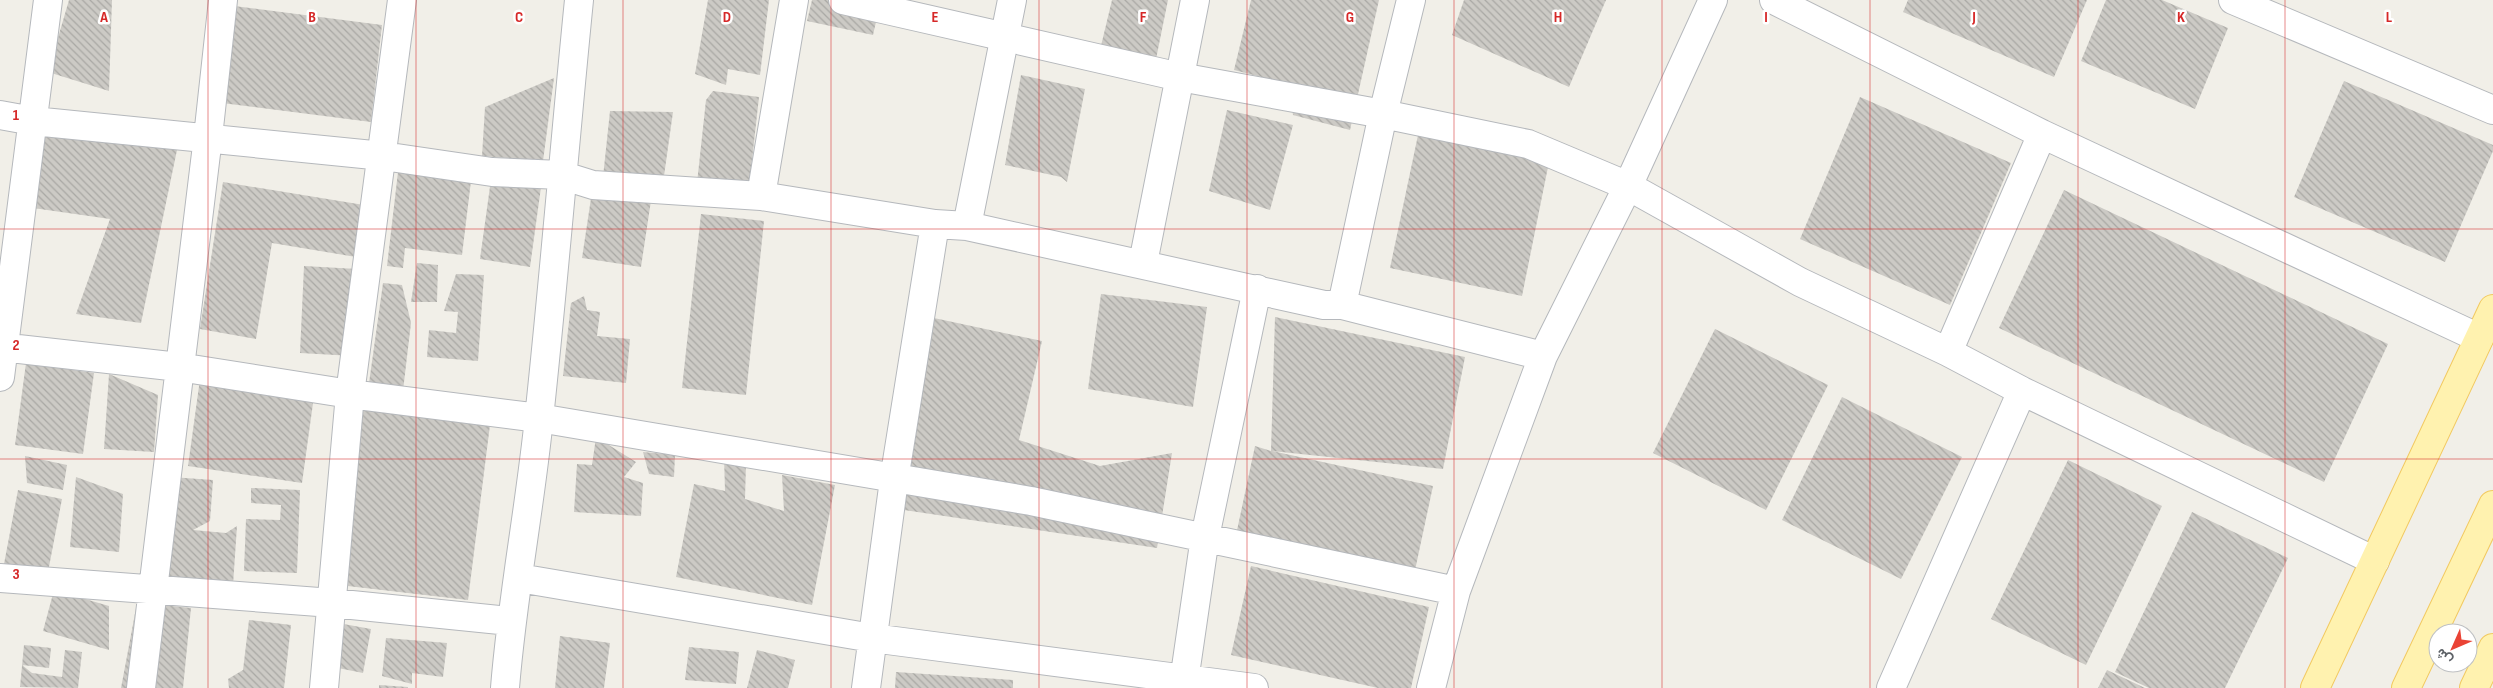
<svg xmlns="http://www.w3.org/2000/svg" width="2493" height="688" font-family="'Sofia Sans Condensed',Vazirmatn,sans-serif">
<style>
.building{fill:url(#building-back-hatch)}
.lines{fill:none;stroke-linecap:round;stroke-linejoin:round}
.minor-casing{stroke:#b5b8bc;stroke-width:30}
.major-casing{stroke:#f2c960;stroke-width:30}
.minor{stroke:#fff;stroke-width:28}
.major{stroke:#fff2af;stroke-width:28}
.grid{fill:none;stroke:#d62828;stroke-width:1;stroke-opacity:0.55}
.grid-label{font-size:16px;text-anchor:middle;font-weight:bold;fill:#d62828;stroke:#fff;stroke-width:5;stroke-linejoin:round;paint-order:stroke}
</style>
<defs>
<pattern id="building-back-hatch" width="6" height="6" patternUnits="userSpaceOnUse" patternTransform="scale(1.25)"><rect width="6" height="6" fill="#cccac5"/><path d="M-1 5l2 2M0 0l6 6M5-1l2 2" fill="none" stroke="#a9a8a4"/></pattern>
</defs>
<rect width="100%" height="100%" fill="#f1efe8"/>
<!-- building -->
<path class="building" d="M 69,0 L 112,0 L 109,91 L 48,72 Z
M 708,0 L 769,0 L 760,75 L 728,69 L 726,85 L 695,74 Z
M 812,0 L 881,0 L 873,35 L 807,21 Z
M 1112,0 L 1168,0 L 1155,64 L 1100,50 Z
M 1251,0 L 1379,0 L 1350,130 L 1293,115 L 1289,84 L 1234,70 Z
M 1464,0 L 1606,0 L 1569,87 L 1452,35 Z
M 1908,0 L 2087,0 L 2054,77 L 1903,12 Z
M 2106,0 L 2162,0 L 2228,28 L 2195,109 L 2081,61 Z
M 234,6 L 382,25 L 371,122 L 222,103 Z
M 1021,75 L 1085,89 L 1067,182 L 1061,177 L 1005,165 Z
M 554,78 L 543,161 L 482,156 L 485,107 Z
M 2344,81 L 2493,145 L 2493,151 L 2445,262 L 2294,197 Z
M 713,91 L 759,97 L 749,187 L 697,183 L 706,100 Z
M 1860,97 L 2011,163 L 1950,305 L 1800,239 Z
M 1227,110 L 1293,125 L 1270,210 L 1209,191 Z
M 610,111 L 673,112 L 663,183 L 603,177 Z
M 44,133 L 177,150 L 141,323 L 76,314 L 110,219 L 33,208 Z
M 1418,135 L 1549,162 L 1522,296 L 1390,268 Z
M 398,172 L 471,181 L 462,255 L 405,248 L 403,268 L 387,266 Z
M 492,172 L 542,180 L 530,267 L 480,259 Z
M 223,182 L 364,205 L 356,257 L 272,243 L 256,339 L 200,329 Z
M 593,185 L 652,194 L 641,267 L 582,258 Z
M 2064,190 L 2388,344 L 2324,482 L 1999,328 Z
M 701,214 L 764,221 L 746,395 L 682,388 Z
M 417,263 L 438,265 L 437,302 L 411,302 Z
M 304,266 L 357,269 L 353,356 L 300,353 Z
M 456,274 L 484,275 L 478,361 L 427,357 L 429,330 L 456,333 L 458,312 L 444,311 Z
M 383,283 L 402,285 L 411,323 L 402,399 L 369,383 Z
M 1101,294 L 1207,307 L 1193,407 L 1088,389 Z
M 584,296 L 587,310 L 600,312 L 597,336 L 630,339 L 626,383 L 563,376 L 571,303 Z
M 1275,317 L 1465,357 L 1443,469 L 1272,451 L 1433,486 L 1414,575 L 1236,535 L 1255,446 L 1271,451 Z
M 934,318 L 1042,341 L 1019,440 L 1100,466 L 1172,453 L 1157,548 L 904,510 Z
M 1715,329 L 1828,385 L 1766,510 L 1653,453 Z
M 26,363 L 94,373 L 83,454 L 15,445 Z
M 109,374 L 158,395 L 154,452 L 104,449 Z
M 200,379 L 314,396 L 302,483 L 188,466 Z
M 1842,397 L 1962,457 L 1901,579 L 1782,520 Z
M 359,399 L 491,417 L 468,600 L 339,585 Z
M 596,437 L 636,462 L 624,477 L 643,483 L 641,516 L 574,512 L 577,464 L 592,465 Z
M 643,452 L 675,455 L 674,477 L 649,474 Z
M 25,456 L 67,465 L 63,490 L 27,483 Z
M 724,456 L 746,464 L 745,499 L 784,511 L 782,475 L 835,485 L 812,605 L 676,577 L 694,484 L 725,491 Z
M 2068,460 L 2162,506 L 2086,665 L 1991,619 Z
M 76,477 L 123,494 L 119,552 L 70,547 Z
M 171,477 L 213,480 L 210,521 L 193,530 L 226,533 L 237,526 L 233,585 L 164,580 Z
M 251,488 L 300,490 L 297,573 L 244,571 L 246,519 L 280,520 L 281,505 L 251,503 Z
M 18,490 L 62,499 L 48,572 L 4,564 Z
M 2192,512 L 2288,558 L 2225,688 L 2149,688 L 2115,672 Z
M 1251,566 L 1429,607 L 1411,688 L 1378,688 L 1231,655 Z
M 54,590 L 109,606 L 109,650 L 43,631 Z
M 137,603 L 149,609 L 136,688 L 121,688 Z
M 163,605 L 191,608 L 183,688 L 155,688 Z
M 249,620 L 291,625 L 284,688 L 229,688 L 228,679 L 243,670 Z
M 338,623 L 371,629 L 363,673 L 333,667 Z
M 560,636 L 610,643 L 604,688 L 555,688 Z
M 386,638 L 447,643 L 443,677 L 412,673 L 412,684 L 382,676 Z
M 24,645 L 51,648 L 49,668 L 22,665 L 32,673 L 62,677 L 65,650 L 82,652 L 78,688 L 20,687 Z
M 689,647 L 739,652 L 736,684 L 685,680 Z
M 757,650 L 795,660 L 788,688 L 747,688 Z
M 2107,670 L 2145,688 L 2098,688 Z
M 896,672 L 1013,680 L 1013,688 L 895,688 Z
M 379,685 L 408,687 L 408,688 L 379,688 Z"/>
<g class="lines">
<defs>
<path id="minor" d="M 843,0 L 1180,77 L 1383,114 L 1528,144 L 1628,186 L 1800,282 L 1948,352 L 2022,391 L 2375,561
M 1774,0 L 2042,134 L 2479,338
M 2233,0 L 2493,110
M 0,115 L 33,121 L 383,156 L 492,172 L 561,175 L 593,185 L 761,196 L 935,224 L 967,226 L 1324,305 L 1342,305 L 1383,114 L 1411,0
M 761,196 L 794,0
M 967,226 L 1012,0
M 1143,263 L 1195,0
M 1342,305 L 1543,356
M 0,347 L 179,367 L 350,394 L 539,418 L 1031,501 L 1456,591
M 1948,352 L 2042,134
M 0,377 L 48,0
M 0,578 L 332,603 L 510,621
M 519,578 L 872,638 L 1254,688
M 141,688 L 208,137 L 223,0
M 324,688 L 350,394 L 402,0
M 505,688 C 512,598 530,508 539,418 C 554,279 565,139 579,0
M 866,688 L 894,480 L 935,224
M 1183,688 L 1205,537 L 1257,289
M 1431,688 L 1456,591 L 1543,356 L 1628,186 L 1713,0
M 1891,688 L 2022,391"/>
<path id="major" d="M 2315,688 L 2493,309
M 2406,688 L 2493,505
M 2474,688 L 2493,648"/>
</defs>
<!-- minor casing -->
<use href="#minor" class="minor-casing"/>
<!-- major casing -->
<use href="#major" class="major-casing"/>
<!-- minor -->
<use href="#minor" class="minor"/>
<!-- major -->
<use href="#major" class="major"/>
</g>
<!-- grid -->
<path class="grid" d="M 208,0 L 208,688M 416,0 L 416,688M 623,0 L 623,688M 831,0 L 831,688M 1039,0 L 1039,688M 1247,0 L 1247,688M 1454,0 L 1454,688M 1662,0 L 1662,688M 1870,0 L 1870,688M 2078,0 L 2078,688M 2285,0 L 2285,688M 0,229 L 2493,229M 0,459 L 2493,459"/>
<g class="grid-label">
<text x="104" y="22">A</text>
<text x="312" y="22">B</text>
<text x="519" y="22">C</text>
<text x="727" y="22">D</text>
<text x="935" y="22">E</text>
<text x="1143" y="22">F</text>
<text x="1350" y="22">G</text>
<text x="1558" y="22">H</text>
<text x="1766" y="22">I</text>
<text x="1974" y="22">J</text>
<text x="2181" y="22">K</text>
<text x="2389" y="22">L</text>
<text x="16" y="120">1</text>
<text x="16" y="350">2</text>
<text x="16" y="579">3</text>
</g>
<!-- north arrow -->
<g transform="translate(2453 648) rotate(225)"><circle r="24" fill="#ffffff" stroke="#bfc1c3"/>
<path d="M0-4L9 19L0 12L-9 19Z" fill="#ea4335"/>
<text y="-8" font-size="14" font-weight="bold" text-anchor="middle" fill="#5f6368">ش</text>
</g>
</svg>
